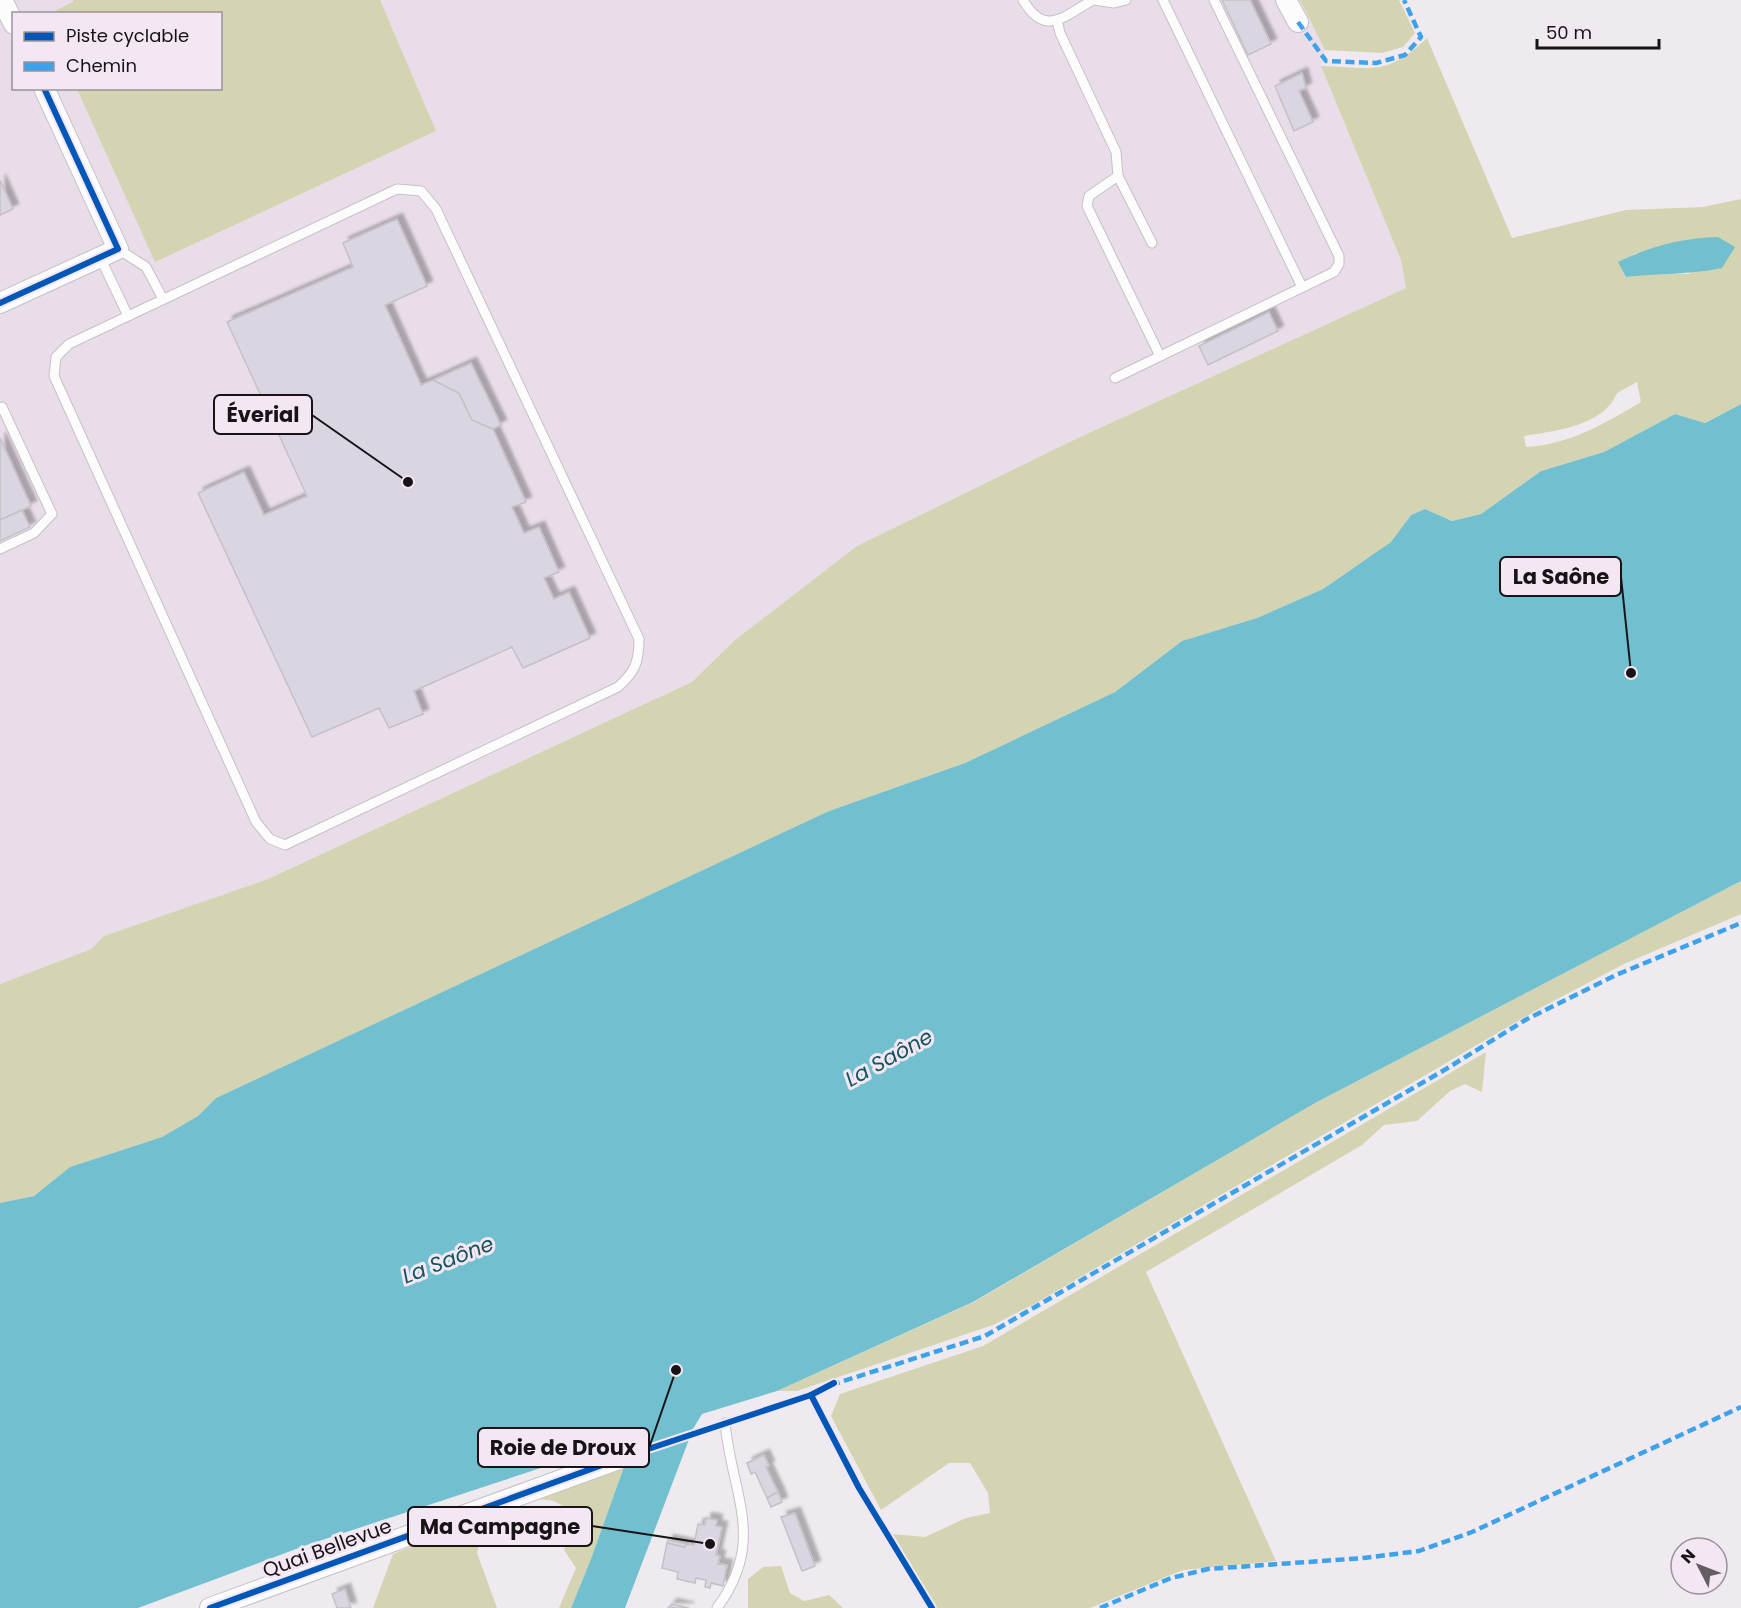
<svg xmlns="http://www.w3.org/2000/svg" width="1741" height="1608" font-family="Poppins,sans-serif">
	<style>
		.built { fill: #e8dde8; fill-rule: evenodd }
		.green { fill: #d4d4b3; fill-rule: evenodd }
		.water { fill: #72c0cf }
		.building { fill: #dbd5e1; stroke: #c4c1c6; stroke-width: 1.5; filter: url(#shadow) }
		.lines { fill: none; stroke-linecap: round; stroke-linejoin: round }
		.lane-casing { stroke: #c5c1c5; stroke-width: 11 }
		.street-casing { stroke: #c5c1c5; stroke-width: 22 }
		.lane { stroke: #fdfcfd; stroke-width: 9 }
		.street { stroke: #fdfcfd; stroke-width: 20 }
		.quiet { stroke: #3da2ea; stroke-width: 4.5; stroke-dasharray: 9 4.5; stroke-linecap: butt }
		.cycleway-casing { stroke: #f2e7f2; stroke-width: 10 }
		.cycleway { stroke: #0057b8; stroke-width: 6 }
		.labels { text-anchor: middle; stroke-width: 6; stroke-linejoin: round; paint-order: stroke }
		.street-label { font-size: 20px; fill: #171317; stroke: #f2e7f2 }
		.water-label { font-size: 21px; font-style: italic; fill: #14545e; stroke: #f2e7f2 }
		.leader { fill: none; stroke: #171317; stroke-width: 2 }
		.callout-dot { fill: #171317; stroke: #f2e7f2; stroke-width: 2 }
		.callout { fill: #f2e7f2; stroke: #171317; stroke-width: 2 }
		.callout-label { font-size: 21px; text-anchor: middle; font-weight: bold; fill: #171317 }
	</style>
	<defs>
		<filter id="shadow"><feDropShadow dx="5.5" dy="-5.5" stdDeviation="1.5" flood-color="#0004"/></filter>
	</defs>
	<rect width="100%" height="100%" fill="#efeaef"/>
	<!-- built -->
	<path class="built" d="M0,0H1300L1325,50L1321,66L1401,260L1406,288L1080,437L857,546L735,640L692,682L268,879L104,936L91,949L0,984ZM14,14H220V88H14Z"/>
	<!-- green -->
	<g class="green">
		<polygon points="73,0 380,0 436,131 155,262 77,89 220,88 220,14 55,13 56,10 73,2"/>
		<polygon points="1300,0 1399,0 1415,33 1403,47 1382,53 1325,50"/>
		<path d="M1427,38L1512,238L1626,210L1703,207L1741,199V404L1704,423L1675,414L1604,452L1541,471L1481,514L1452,521L1425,509L1411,515L1391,542L1323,589L1257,618L1182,641L1115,692L965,763L829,811L216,1098L198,1116L162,1137L70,1167L34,1196L0,1203V984L91,949L104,936L268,879L692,682L735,640L857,546L1080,437L1406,288L1401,260L1321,66C1373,68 1387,76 1427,38ZM1637,253L1692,274L1656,273L1626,277L1619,262ZM1637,382L1641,402C1606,423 1568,445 1526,447L1524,436C1555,431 1604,426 1617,393Z"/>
		<polygon points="1741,881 1741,914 1624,964 1542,1007 1036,1303 993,1325 797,1391 777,1391 974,1302 1317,1102"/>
		<polygon points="1486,1052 1482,1092 1465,1084 1450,1091 1417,1121 1384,1125 1362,1145 1146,1272 1276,1561 1183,1570 1090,1608 935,1608 893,1534 925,1537 966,1518 990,1513 988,1493 970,1463 949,1463 881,1510 831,1416 840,1394 983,1346"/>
		<polygon points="625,1464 591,1559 571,1608 559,1608 576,1568 564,1550 579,1515 554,1501 538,1499"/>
		<polygon points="486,1517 477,1553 497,1608 373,1608 393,1554"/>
		<polygon points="781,1566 790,1593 804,1601 829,1595 843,1608 748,1608 748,1579 763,1567"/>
	</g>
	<!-- water -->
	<g class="water">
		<path d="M1718,237L1735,247L1722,268C1690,275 1658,273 1626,277L1618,262C1651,246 1682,238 1718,237Z"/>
		<polygon points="1741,404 1741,881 1317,1102 973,1302 777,1391 702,1414 693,1429 625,1608 571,1608 591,1559 625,1464 629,1439 304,1546 138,1608 0,1608 0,1203 34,1196 70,1167 162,1137 198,1116 216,1098 829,811 965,763 1115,692 1182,641 1257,618 1323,589 1391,542 1411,515 1425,509 1452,521 1481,514 1541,471 1604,452 1675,414 1705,423"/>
	</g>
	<!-- building -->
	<g class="building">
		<polygon points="1222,0 1250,0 1271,44 1248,55"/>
		<polygon points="1302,73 1306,88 1299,91 1313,122 1294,131 1275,86"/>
		<polygon points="0,180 13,209 0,215"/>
		<polygon points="397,219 427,286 385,305 421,385 433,380 459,393 472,420 493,429 526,502 512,507 524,533 539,527 559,572 544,578 554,599 569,592 590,638 523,668 512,647 414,691 423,714 389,728 379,708 312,737 198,493 244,472 264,515 307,496 227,322 353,267 343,243"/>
		<polygon points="1269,312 1278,331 1208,365 1199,346"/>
		<polygon points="471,363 501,425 493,429 472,420 459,393 433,380"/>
		<polygon points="0,438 31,506 0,520"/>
		<polygon points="22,510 30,527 0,541 0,520"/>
		<polygon points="764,1455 769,1466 766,1467 778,1492 767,1498 755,1472 751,1474 747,1463"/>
		<polygon points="778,1492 782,1502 771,1507 767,1498"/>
		<polygon points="795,1513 815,1566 802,1571 781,1517"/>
		<polygon points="706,1518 717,1520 716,1526 722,1527 716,1555 720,1556 718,1564 727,1565 723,1586 711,1583 710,1588 705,1587 706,1580 696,1578 695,1583 677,1579 678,1572 662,1568 667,1543 685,1547 686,1544 694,1545 698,1524 705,1525"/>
		<polygon points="668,1540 686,1544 685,1547 667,1543"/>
		<polygon points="345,1589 351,1608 337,1608 332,1594"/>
		<polygon points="672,1604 689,1608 668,1608"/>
	</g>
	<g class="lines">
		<defs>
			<g id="lane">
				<path d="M1023,0C1045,38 1064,16 1093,0"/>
				<polyline points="1094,0 1114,3 1126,0"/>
				<polyline points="1163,0 1302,287"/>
				<polyline points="1057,20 1060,33 1116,152 1118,176 1089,196 1087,206 1160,356"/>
				<polyline points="1118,176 1152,243"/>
				<path d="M397,189L421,191L436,209L639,639C639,662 635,672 618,687L285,845L270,839L256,822L54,376L56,357L69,344Z"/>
				<polyline points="118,249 146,267 163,299"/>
				<polyline points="100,257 128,316"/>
				<polyline points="1115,378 1334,272 1339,264 1339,256 1214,0"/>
				<polyline points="0,549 34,533 52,514 2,407"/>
				<path d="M717,1608C767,1540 732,1496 725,1423"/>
			</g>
			<g id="street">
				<polyline points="2,0 14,24"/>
				<polyline points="1286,0 1298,22"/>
				<polyline points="0,303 118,249 44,88"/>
				<polyline points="210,1608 624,1457"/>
			</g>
		</defs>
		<!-- lane casing -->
		<use href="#lane" class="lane-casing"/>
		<!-- street casing -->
		<use href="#street" class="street-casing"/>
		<!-- lane -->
		<use href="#lane" class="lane"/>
		<!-- street -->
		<use href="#street" class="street"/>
		<!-- quiet -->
		<g class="quiet">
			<polyline points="1298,22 1326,61 1376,63 1405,55 1421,37 1404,0"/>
			<polyline points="831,1385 985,1336 1446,1069 1527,1019 1616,975 1741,923"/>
			<polyline points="1100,1608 1171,1578 1208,1569 1364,1558 1419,1551 1472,1532 1741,1407"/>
		</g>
		<defs>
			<g id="cycleway">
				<polyline points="0,303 118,249 44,88"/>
				<polyline points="811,1395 859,1488 932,1608"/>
				<polyline points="210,1608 624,1457 811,1395 834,1383"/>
			</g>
		</defs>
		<!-- cycleway casing -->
		<use href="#cycleway" class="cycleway-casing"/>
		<!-- cycleway -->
		<use href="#cycleway" class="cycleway"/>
	</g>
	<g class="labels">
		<!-- street labels -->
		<g class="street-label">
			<text transform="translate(327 1548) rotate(-20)" y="7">Quai Bellevue</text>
		</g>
		<!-- water labels -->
		<g class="water-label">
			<text transform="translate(889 1058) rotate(-29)" y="7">La Saône</text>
			<text transform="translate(448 1260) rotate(-21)" y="7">La Saône</text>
		</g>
	</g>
	<!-- callouts -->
	<path class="leader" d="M408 482L312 415M1631 673L1621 577M676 1370L649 1448M710 1544L592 1526"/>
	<g class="callout-dot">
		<circle cx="408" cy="482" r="6"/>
		<circle cx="1631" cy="673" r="6"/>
		<circle cx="676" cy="1370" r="6"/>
		<circle cx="710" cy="1544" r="6"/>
	</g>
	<g class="callout">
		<rect x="214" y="395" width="98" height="39" rx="6"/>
		<rect x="1500" y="557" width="121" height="39" rx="6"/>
		<rect x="478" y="1428" width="171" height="39" rx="6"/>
		<rect x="408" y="1507" width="184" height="39" rx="6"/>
	</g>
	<g class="callout-label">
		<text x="263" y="422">Éverial</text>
		<text x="1561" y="584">La Saône</text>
		<text x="563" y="1455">Roie de Droux</text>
		<text x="500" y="1534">Ma Campagne</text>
	</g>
	<!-- legend -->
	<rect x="12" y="12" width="210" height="78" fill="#f2e7f2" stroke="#9a929a" stroke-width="1.5"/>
	<rect x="24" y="32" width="30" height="9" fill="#0057b8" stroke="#9a929a" stroke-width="1.5"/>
	<text x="66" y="42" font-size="18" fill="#171317">Piste cyclable</text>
	<rect x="24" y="62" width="30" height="9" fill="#3da2ea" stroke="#9a929a" stroke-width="1.5"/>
	<text x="66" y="72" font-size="18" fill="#171317">Chemin</text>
	<!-- north arrow -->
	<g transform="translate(1699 1566) rotate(312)"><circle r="28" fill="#f2e7f2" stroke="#9a929a" stroke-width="1.5"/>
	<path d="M0-4.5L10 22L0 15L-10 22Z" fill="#635e63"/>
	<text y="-9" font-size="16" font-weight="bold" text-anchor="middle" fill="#171317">N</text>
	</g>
	<!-- scale -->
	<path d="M1537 39v9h122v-9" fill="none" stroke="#171317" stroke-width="3"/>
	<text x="1546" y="39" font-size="18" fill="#171317" stroke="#f2e7f2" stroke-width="4.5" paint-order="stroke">50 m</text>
</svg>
